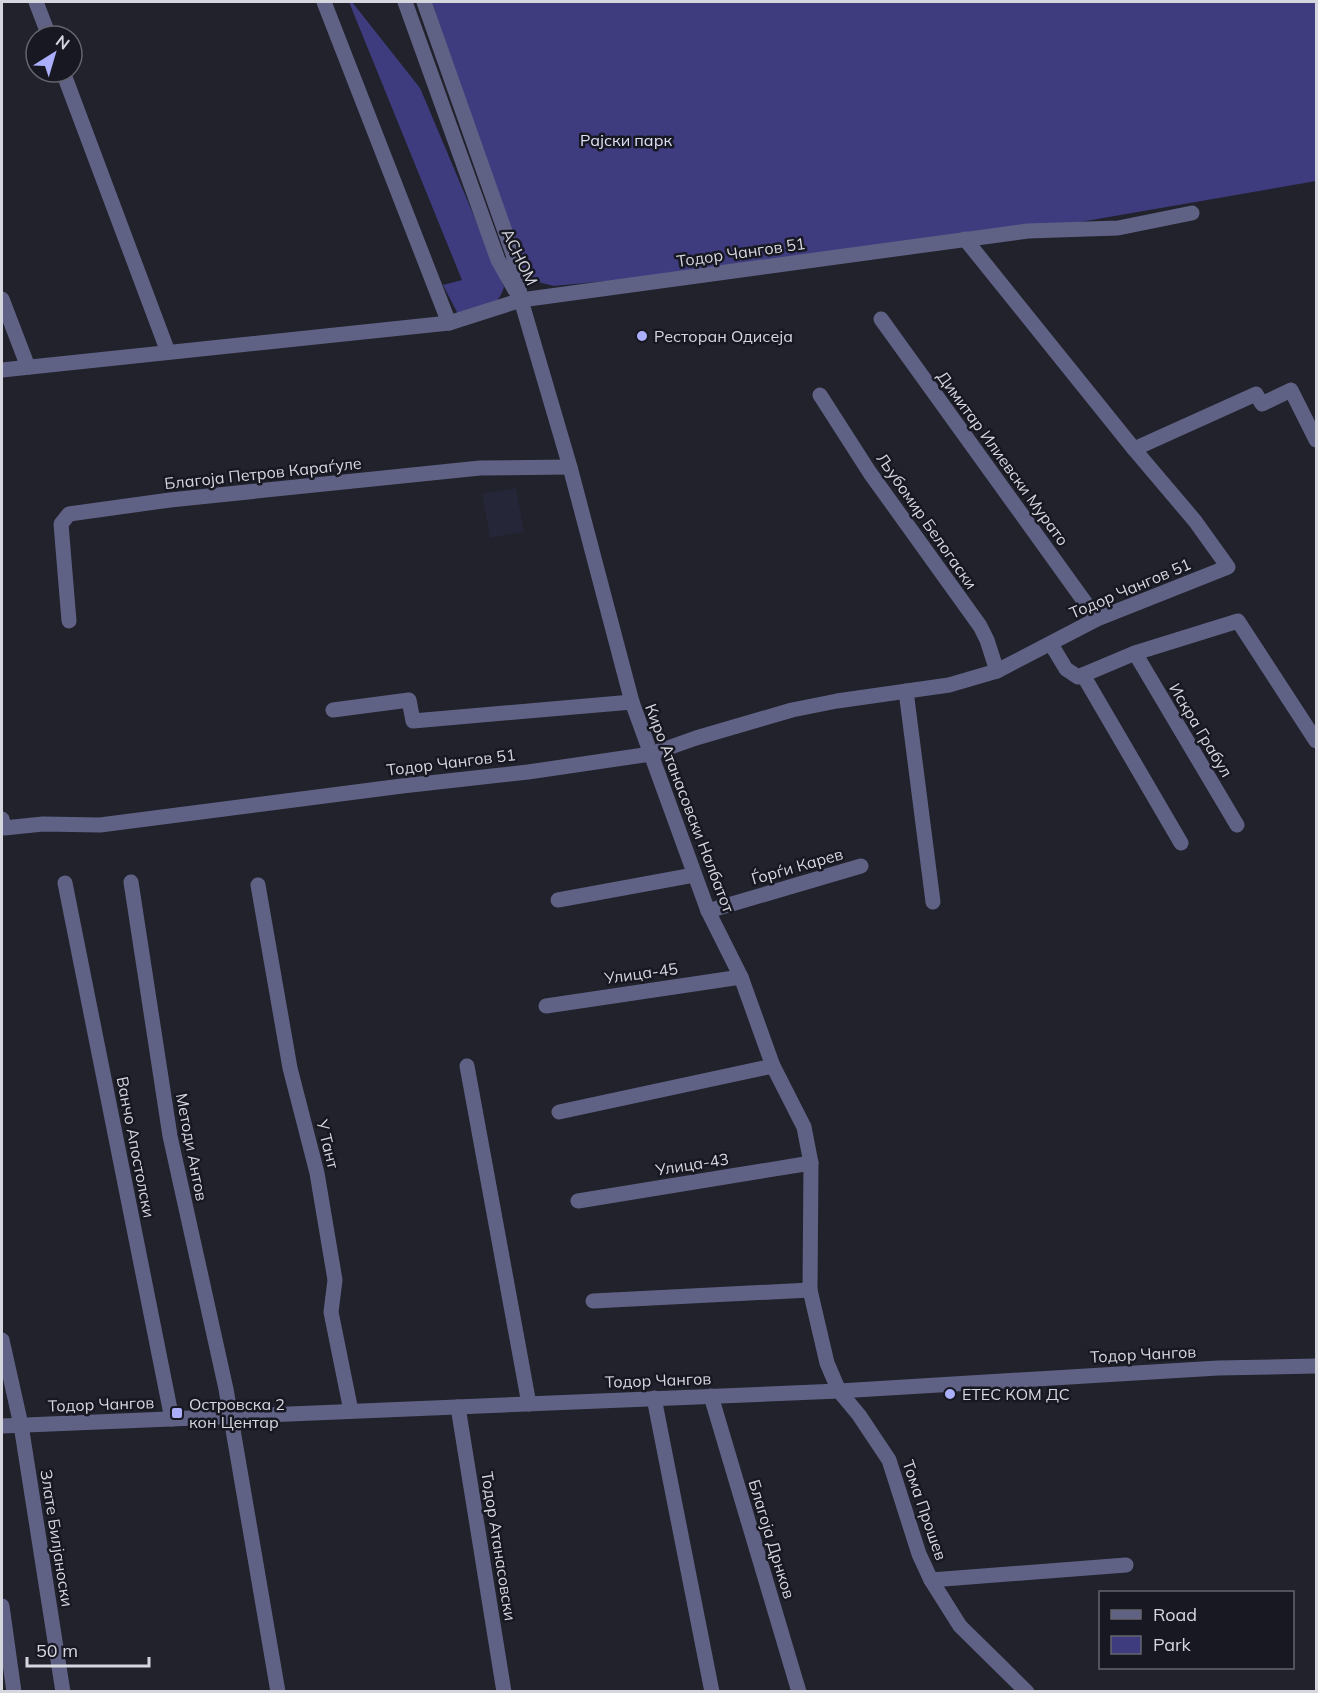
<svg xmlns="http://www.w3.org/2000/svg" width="1318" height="1693" font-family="Mulish,sans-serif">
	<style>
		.built { fill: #252637 }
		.green { fill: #3e3c7f }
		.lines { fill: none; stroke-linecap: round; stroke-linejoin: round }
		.minor { stroke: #606285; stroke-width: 15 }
		.poi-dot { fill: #abaffb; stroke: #181823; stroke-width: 2 }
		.labels { text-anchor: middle; stroke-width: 5; stroke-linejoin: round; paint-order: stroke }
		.park-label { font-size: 16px; fill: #dee0f6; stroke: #181823 }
		.street-label { font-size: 16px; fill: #d6d7de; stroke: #181823 }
		.poi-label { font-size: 16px; fill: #d6d7de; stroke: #181823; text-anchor: start }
	</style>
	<rect width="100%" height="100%" fill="#21222c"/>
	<!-- built -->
	<polygon class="built" points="516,488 524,532 490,538 482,494"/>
	<!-- green -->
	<g class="green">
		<path d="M349,2H352L420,88L504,287C497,311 479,309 458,314L443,285L462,280Z"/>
		<polygon points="432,2 1316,2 1316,181 1028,231 797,263 554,286 526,279"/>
	</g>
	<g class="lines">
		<!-- minor -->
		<g class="minor">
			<polyline points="36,2 49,36"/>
			<polyline points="324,2 449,323 521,300 1028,231 1118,228 1192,213"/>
			<polyline points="405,2 498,260 515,290"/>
			<polyline points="424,2 513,254 521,300 570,467 632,702 708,911 741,977 773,1066 804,1127 811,1163 810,1290 827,1363 839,1391 859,1415 889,1460 919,1554 931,1580 960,1626 1027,1692"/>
			<polyline points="63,72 168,352"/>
			<polyline points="965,239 1134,449"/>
			<polyline points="2,299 28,367"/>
			<polyline points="881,319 1097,619"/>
			<polyline points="2,370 449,323"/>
			<polyline points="820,395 870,473 980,626 987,640 997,671"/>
			<polyline points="69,621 61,524 69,514 170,500 480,468 570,467"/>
			<polyline points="1051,644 1066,669 1078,677 1135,653 1238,621 1316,741"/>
			<polyline points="1135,653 1237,825"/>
			<polyline points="1083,675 1181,843"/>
			<polyline points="906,691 933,902"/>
			<polyline points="333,710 409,700 413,721 632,702"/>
			<polyline points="2,819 4,828 43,824 100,825 402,786 528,772 651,754 696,738 792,710 837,701 949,685 997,671 1097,619 1228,567 1195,521 1134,449 1256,394 1262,404 1291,390 1316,440"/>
			<polyline points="131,882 170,1136 226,1389 278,1692"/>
			<polyline points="65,883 172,1419"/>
			<polyline points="258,885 290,1068 317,1173 335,1280 331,1312 351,1411"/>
			<polyline points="558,900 694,875"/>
			<polyline points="708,911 861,866"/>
			<polyline points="546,1006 741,977"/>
			<polyline points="467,1066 529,1404"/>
			<polyline points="559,1112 773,1066"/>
			<polyline points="578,1201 811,1163"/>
			<polyline points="593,1301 810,1290"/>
			<polyline points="2,1340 21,1425 63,1692"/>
			<polyline points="711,1396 799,1692"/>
			<polyline points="654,1398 712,1692"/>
			<polyline points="458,1407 504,1692"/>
			<polyline points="2,1426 839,1391 1218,1368 1316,1366"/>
			<polyline points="931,1580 1126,1565"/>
			<polyline points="2,1606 14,1692"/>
		</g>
	</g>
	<!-- markers -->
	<g class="poi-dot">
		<circle cx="642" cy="336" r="6"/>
		<circle cx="950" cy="1394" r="6"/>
		<rect x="171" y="1407" width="12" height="12" rx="3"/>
	</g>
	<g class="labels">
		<!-- park labels -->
		<g class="park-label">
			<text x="626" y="146">Рајски парк</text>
		</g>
		<!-- street labels -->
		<g class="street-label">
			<text transform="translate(741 252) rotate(-8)" y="6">Тодор Чангов 51</text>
			<text transform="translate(520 257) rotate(64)" y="6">АСНОМ</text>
			<text transform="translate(1003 458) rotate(54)" y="6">Димитар Илиевски Мурато</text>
			<text transform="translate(263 473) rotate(-6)" y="6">Благоја Петров Караѓуле</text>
			<text transform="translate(927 521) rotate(55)" y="6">Љубомир Белогаски</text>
			<text transform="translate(1130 588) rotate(-23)" y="6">Тодор Чангов 51</text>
			<text transform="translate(1201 730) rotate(59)" y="6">Искра Грабул</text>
			<text transform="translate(451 762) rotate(-7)" y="6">Тодор Чангов 51</text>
			<text transform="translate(690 808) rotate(69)" y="6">Киро Атанасовски Налбатот</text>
			<text transform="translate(797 866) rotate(-16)" y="6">Ѓорѓи Карев</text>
			<text transform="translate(641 973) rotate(-8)" y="6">Улица-45</text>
			<text transform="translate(328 1144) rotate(76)" y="6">У Тант</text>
			<text transform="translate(136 1147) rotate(79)" y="6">Ванчо Апостолски</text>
			<text transform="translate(192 1147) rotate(79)" y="6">Методи Антов</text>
			<text transform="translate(692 1164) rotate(-9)" y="6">Улица-43</text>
			<text transform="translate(1143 1354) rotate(-3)" y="6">Тодор Чангов</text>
			<text transform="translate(658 1380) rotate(-2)" y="6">Тодор Чангов</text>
			<text transform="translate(101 1404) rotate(-2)" y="6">Тодор Чангов</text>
			<text transform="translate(925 1510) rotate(71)" y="6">Тома Прошев</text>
			<text transform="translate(57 1538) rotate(81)" y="6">Злате Билјаноски</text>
			<text transform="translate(772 1539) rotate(73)" y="6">Благоја Дрнков</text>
			<text transform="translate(499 1546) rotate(81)" y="6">Тодор Атанасовски</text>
		</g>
		<!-- poi labels -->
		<g class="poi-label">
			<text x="654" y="342">Ресторан Одисеја</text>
			<text x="962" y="1400">ЕТЕС КОМ ДС</text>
			<text x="189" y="1410">Островска 2<tspan x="189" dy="18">кон Центар</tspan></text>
		</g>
	</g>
	<!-- border -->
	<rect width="1318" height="1693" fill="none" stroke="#d6d7de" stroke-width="6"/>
	<!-- legend -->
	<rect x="1099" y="1591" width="195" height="78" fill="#181823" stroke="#64646e" stroke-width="1.5"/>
	<rect x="1111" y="1610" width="30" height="9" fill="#606285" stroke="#64646e" stroke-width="1.5"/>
	<text x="1153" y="1621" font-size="18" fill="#d6d7de">Road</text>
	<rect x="1111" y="1636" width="30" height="18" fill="#3e3c7f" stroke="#64646e" stroke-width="1.5"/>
	<text x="1153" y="1651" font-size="18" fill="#d6d7de">Park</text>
	<!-- north arrow -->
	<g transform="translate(54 54) rotate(37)"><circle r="28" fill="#181823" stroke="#64646e" stroke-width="1.5"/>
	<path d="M0-4.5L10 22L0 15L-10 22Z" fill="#abaffb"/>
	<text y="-9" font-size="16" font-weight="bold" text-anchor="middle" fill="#d6d7de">N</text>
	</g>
	<!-- scale -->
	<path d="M27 1657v9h122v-9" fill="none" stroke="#d6d7de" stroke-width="3"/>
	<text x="36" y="1657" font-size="18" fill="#d6d7de" stroke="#181823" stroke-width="4.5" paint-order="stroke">50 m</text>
</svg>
